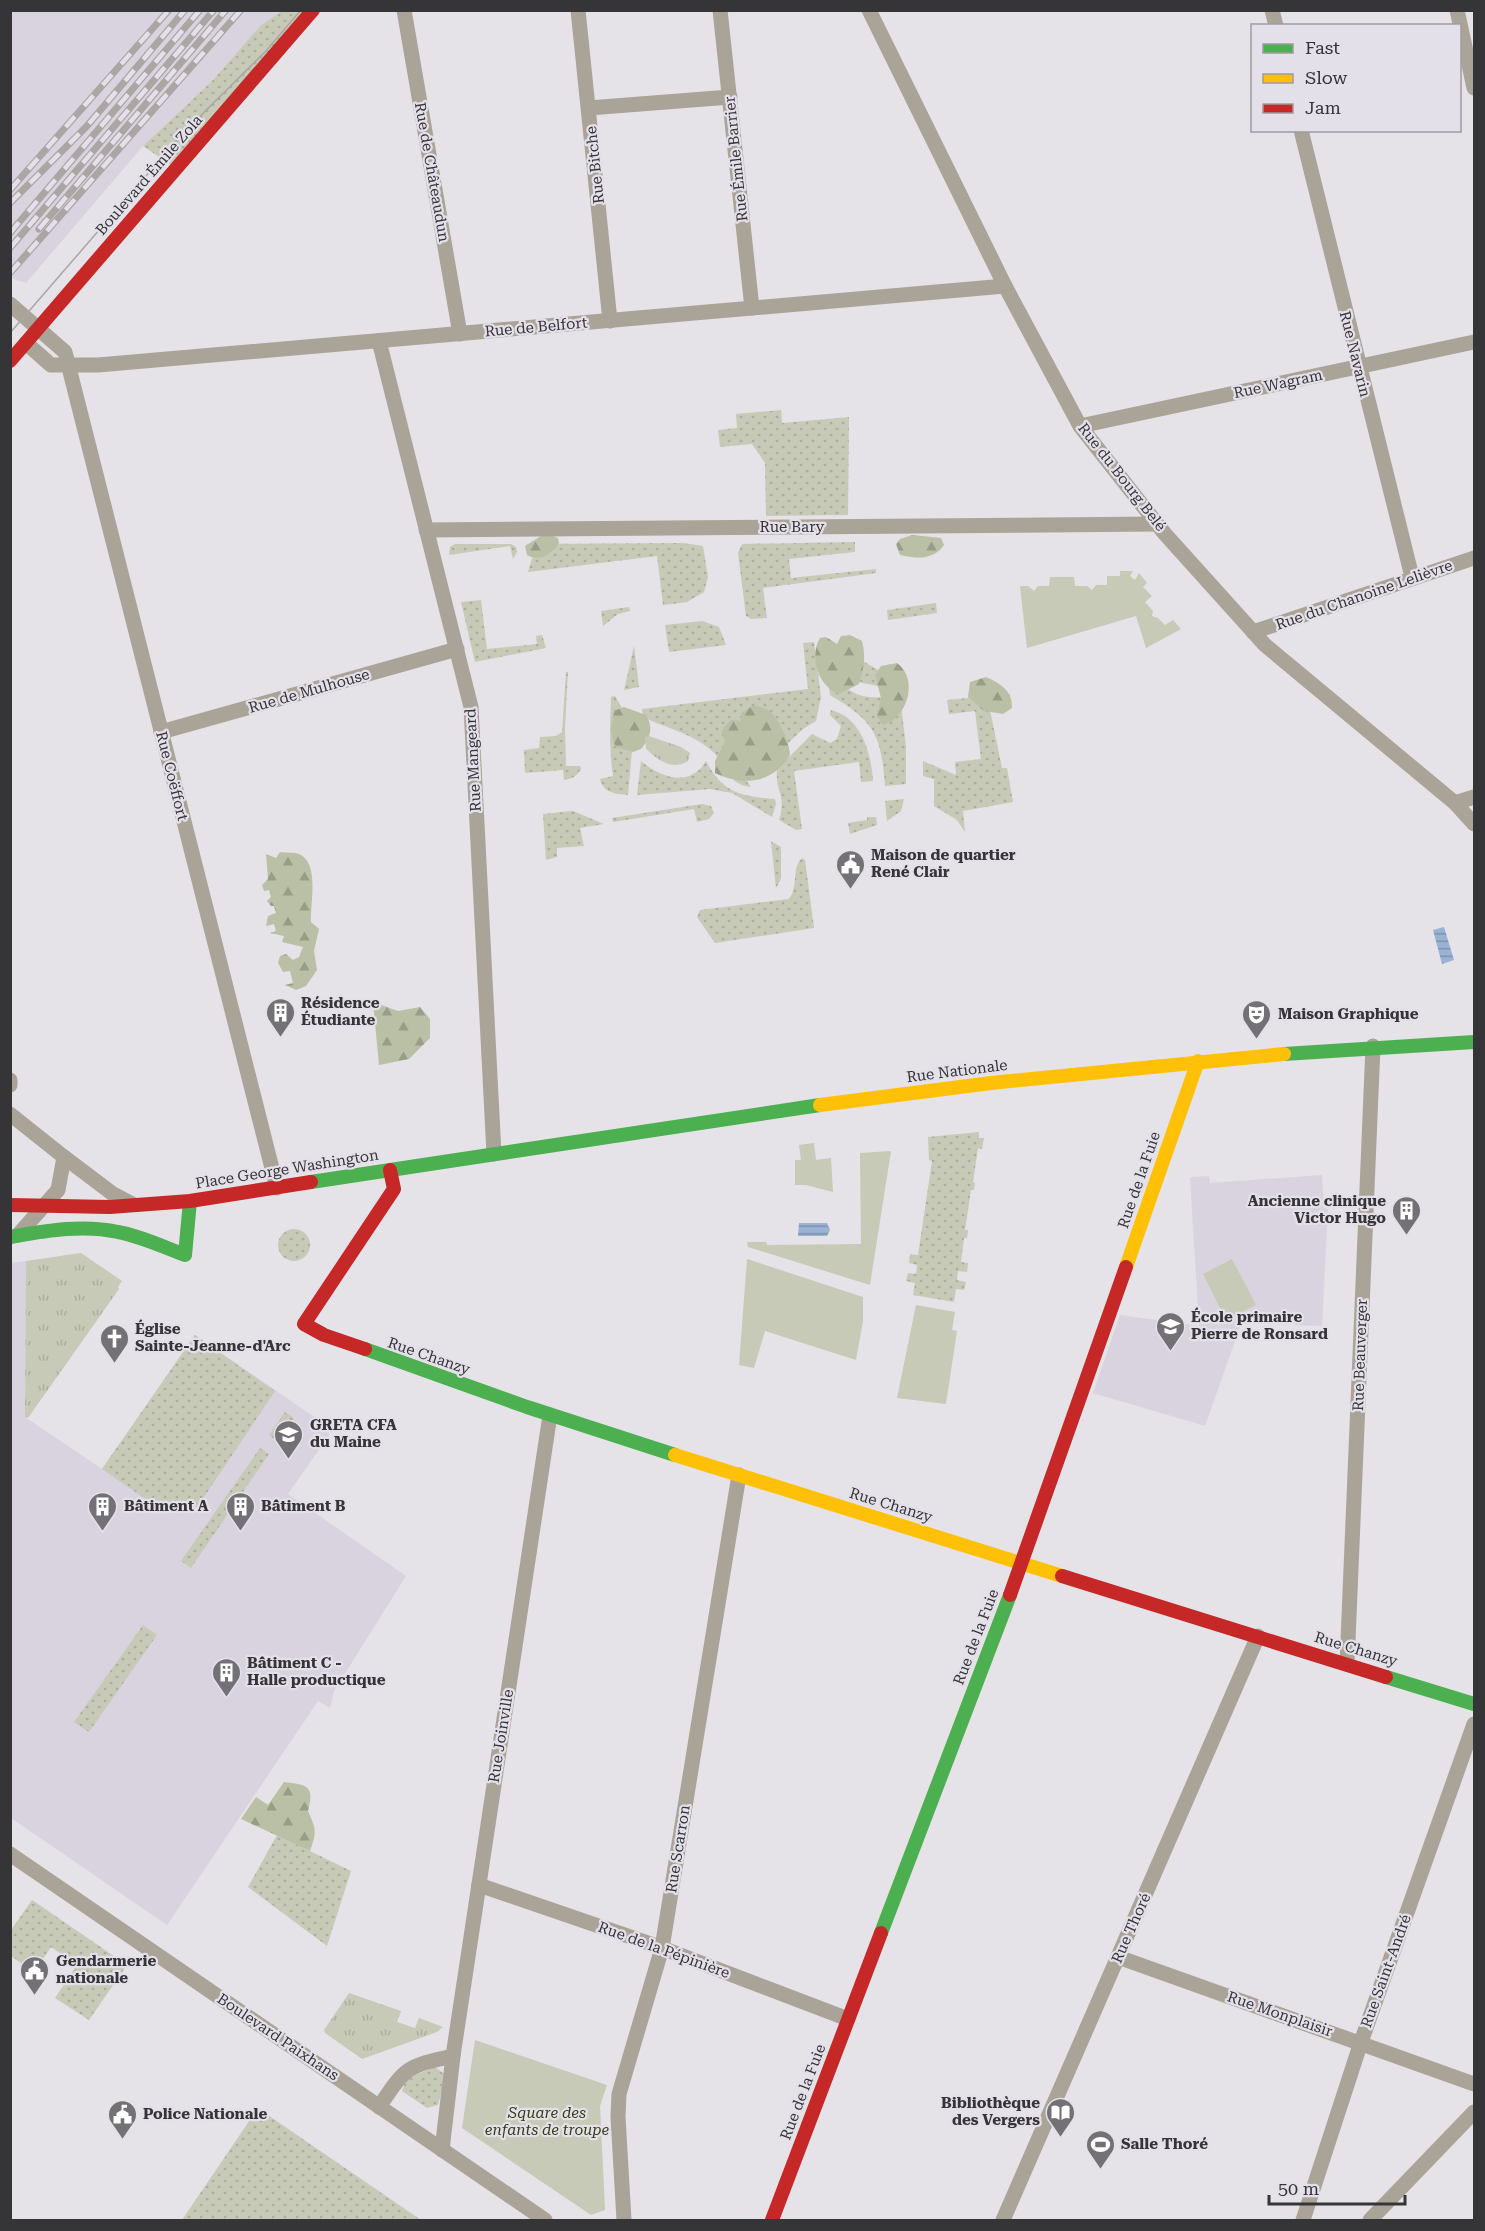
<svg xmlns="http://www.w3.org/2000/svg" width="1485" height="2231" font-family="'Roboto Serif',serif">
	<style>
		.built { fill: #d9d3df }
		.grass { fill: url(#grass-dots) }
		.forest { fill: url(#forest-firs) }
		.park { fill: url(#park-tufts) }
		.garden { fill: #c6cab7 }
		.water { fill: url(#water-rules) }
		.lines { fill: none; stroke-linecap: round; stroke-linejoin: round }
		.street { stroke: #aaa397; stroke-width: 15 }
		.fast { stroke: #4caf50; stroke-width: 14 }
		.slow { stroke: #ffc107; stroke-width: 14 }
		.jam { stroke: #c62828; stroke-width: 14 }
		.tram { stroke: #aba6a3; stroke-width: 1.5 }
		.rail-casing { stroke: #aba6a3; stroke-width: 7 }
		.rail { stroke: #e4e0ea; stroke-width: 4.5; stroke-dasharray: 14; stroke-linecap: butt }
		.labels { text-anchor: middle; stroke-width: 4.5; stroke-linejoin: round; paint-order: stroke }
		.street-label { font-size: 15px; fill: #353437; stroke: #e4e0ea }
		.poi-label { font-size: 15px; font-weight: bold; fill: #353437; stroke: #e4e0ea; text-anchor: start }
		.park-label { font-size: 15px; font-style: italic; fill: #353d13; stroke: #e4e0ea }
	</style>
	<defs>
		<pattern id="grass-dots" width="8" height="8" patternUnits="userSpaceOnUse" patternTransform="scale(1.5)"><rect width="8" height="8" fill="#c6cab7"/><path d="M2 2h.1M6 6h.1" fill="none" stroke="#abae9e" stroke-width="1.8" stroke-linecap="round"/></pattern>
		<pattern id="forest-firs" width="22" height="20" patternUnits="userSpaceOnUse" patternTransform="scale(1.5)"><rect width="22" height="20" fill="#bac0a5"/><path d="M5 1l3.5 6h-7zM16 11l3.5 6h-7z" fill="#989d87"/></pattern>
		<pattern id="park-tufts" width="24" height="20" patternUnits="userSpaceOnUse" patternTransform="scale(1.5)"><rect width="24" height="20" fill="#c6cab7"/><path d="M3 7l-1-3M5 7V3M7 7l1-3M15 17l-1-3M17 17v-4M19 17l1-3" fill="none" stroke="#abae9e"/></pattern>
		<pattern id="water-rules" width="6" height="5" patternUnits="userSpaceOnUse" patternTransform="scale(1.5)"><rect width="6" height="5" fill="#9ab2d3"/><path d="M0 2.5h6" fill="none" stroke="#7e92ac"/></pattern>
	</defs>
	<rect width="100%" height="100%" fill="#e5e2e8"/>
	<!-- built -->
	<g class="built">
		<polygon points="11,11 282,11 261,25 212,81 143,146 26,283 11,278"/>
		<polygon points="1322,1175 1324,1208 1328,1209 1322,1326 1295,1325 1294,1322 1287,1321 1241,1324 1205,1426 1093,1393 1120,1315 1199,1326 1190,1177 1209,1176 1210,1183"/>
		<polygon points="26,1261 25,1417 102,1469 195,1335 326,1425 323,1429 330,1434 288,1494 406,1576 334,1691 330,1708 318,1701 167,1925 11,1818 10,1263"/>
	</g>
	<!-- grass -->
	<g class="grass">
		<polygon points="282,11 307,11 171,165 143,146 212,81 261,25"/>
		<polygon points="781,410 782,423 849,417 848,515 766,516 765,463 752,444 720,447 718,430 737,428 736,414"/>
		<polygon points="855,542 855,552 789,559 791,578 876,569 876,573 763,588 767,618 751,619 746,616 738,553 742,544"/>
		<polygon points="683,543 703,546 708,577 704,592 687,602 663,605 657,556 528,572 533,555 527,544"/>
		<polygon points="455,544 511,544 516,547 517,552 513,559 510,546 449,555 450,547"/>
		<polygon points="481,600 487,649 537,644 536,636 542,635 546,648 475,662 461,602"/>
		<polygon points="936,603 937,613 888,620 887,610"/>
		<polygon points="629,607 630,611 618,614 603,626 601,611"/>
		<polygon points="702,621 719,627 726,645 669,652 665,625"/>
		<path d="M822,641C839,687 846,703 900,696L906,747V784L885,786C881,734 875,722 830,695Z"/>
		<path d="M814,642L821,697L816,721L803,729L783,748L744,765L746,780L751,787C727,785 727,764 711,750C691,733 666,728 643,717L642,709L808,689L803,643Z"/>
		<polygon points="634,646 639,687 624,690"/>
		<polygon points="858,658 878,670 890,664 893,672 879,686 862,683 855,679"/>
		<path d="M566,672H568L565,727L566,766H580L581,769C577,776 572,779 564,780L563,770L525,773L524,750L539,748L540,737L556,736L562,732Z"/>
		<polygon points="1010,694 1011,705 990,710 1002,768 1007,768 1013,802 963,811 965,832 957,820 934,806 934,779 923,776 923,761 956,775 955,762 981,759 975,711 949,714 947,700"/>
		<path d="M615,696L630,722L632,750L628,795C616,794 603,793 600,779L613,776C609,750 610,724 611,697Z"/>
		<path d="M831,710C862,718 871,753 873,781L861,782L859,762L794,771L802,829L796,830L779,820C787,794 775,793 777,769L812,734L830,743L837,739L841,726L830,715Z"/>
		<path d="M641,761C661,778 690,788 706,761C723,794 741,796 775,799L776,804L772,817L732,793L710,789L637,795Z"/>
		<polygon points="904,799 901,811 887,821 885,801"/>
		<polygon points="702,804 711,806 714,813 709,819 697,822 694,809 613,822 612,818"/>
		<polygon points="573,811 604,824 580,828 584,846 557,848 557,857 546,860 543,814"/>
		<polygon points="867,817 876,817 877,825 850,834 848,823 867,820"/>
		<polygon points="771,841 781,847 781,879 776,888"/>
		<path d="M802,858L805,860L814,928L715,943L697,917L700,910L789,899C799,886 791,868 802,858Z"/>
		<polygon points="979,1132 979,1138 984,1138 982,1149 978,1148 973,1182 975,1183 974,1190 971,1190 965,1230 968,1230 967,1238 964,1238 961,1262 968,1263 967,1272 958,1271 957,1280 966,1282 964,1290 956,1289 954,1302 913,1295 915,1283 906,1281 908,1273 916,1274 917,1265 909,1263 910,1254 918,1255 932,1161 929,1160 928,1137"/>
		<circle cx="294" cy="1245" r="16"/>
		<polygon points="195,1335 275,1391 198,1506 163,1511 102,1469"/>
		<polygon points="285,1412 294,1418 278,1442 269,1435"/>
		<polygon points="260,1448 269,1454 191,1568 181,1561"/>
		<polygon points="143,1625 157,1635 89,1732 74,1722"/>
		<polygon points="277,1835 351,1871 327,1946 248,1887"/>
		<polygon points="32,1900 127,1965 89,2020 55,1998 77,1965 51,1947 34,1972 11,1956 11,1930"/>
		<polygon points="435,2067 446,2075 438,2105 427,2108 402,2091 406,2079"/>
		<polygon points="258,2108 278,2122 421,2220 182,2220"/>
	</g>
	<!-- forest -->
	<g class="forest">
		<path d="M550,535L558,538L559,543C553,554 539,562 527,555L525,546L541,536Z"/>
		<path d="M912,535L941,538L944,545C934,560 916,559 900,555L896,544L900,539Z"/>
		<path d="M850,635L862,641C866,657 864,668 859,684L839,694C818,687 809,656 820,638L826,637L837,644L841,636Z"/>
		<path d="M897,663C919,679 908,718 883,725L877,716L881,698L875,675L881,666Z"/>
		<path d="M986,677C1001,684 1012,690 1012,708L1003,714L984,711L968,697L970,682Z"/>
		<path d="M754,705C758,707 765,708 768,710C779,718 790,743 790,755C773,783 744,787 715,773V761L725,742C720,731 722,728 731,720L741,721V713Z"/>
		<path d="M624,707L646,715C654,728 650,738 641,749L633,752L616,747C609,735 611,724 614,711Z"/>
		<path d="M280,852C286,853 294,852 299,854C320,863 310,904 311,922L319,929L314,951L317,970L306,986L296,990L285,985L293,983L290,971L283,972L278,963L280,956L286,954L293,960L299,957L303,947L282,942L284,936L270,933L276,931L274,924L266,926L268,916L276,913L274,906H271L267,901L271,897L269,890L264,891L262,885L268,879L266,854L276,858Z"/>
		<polygon points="373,1002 398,1011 420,1007 430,1019 430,1038 409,1059 379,1065"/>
		<path d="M284,1782C307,1785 315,1785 308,1811C316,1829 317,1831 310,1851L241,1819L256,1797L268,1805Z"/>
	</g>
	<!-- park -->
	<g class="park">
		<path d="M649,736L681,747L690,753L688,761C672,771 658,760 646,749L645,737Z"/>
		<polygon points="81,1253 122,1281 118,1287 119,1289 28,1418 25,1417 26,1261"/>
		<polygon points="349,1993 401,2011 397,2022 415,2028 419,2018 443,2027 437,2032 362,2059 325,2033 324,2030"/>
	</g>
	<!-- garden -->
	<g class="garden">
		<polygon points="1120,571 1133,571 1130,576 1135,580 1139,573 1147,583 1143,587 1152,596 1145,602 1153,611 1152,616 1158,618 1165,625 1173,620 1181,629 1146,648 1136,616 1027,648 1020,586 1028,586 1034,591 1038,586 1049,586 1050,577 1074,577 1075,586 1087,586 1092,590 1096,585 1107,585 1107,576 1120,576"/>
		<polygon points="814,1143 816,1160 831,1158 833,1192 806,1185 795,1185 795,1160 801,1160 799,1145"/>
		<polygon points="891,1151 870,1285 748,1247 747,1242 766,1242 767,1245 861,1244 860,1153"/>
		<polygon points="747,1259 863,1297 863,1321 856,1360 765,1331 754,1368 739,1365"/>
		<polygon points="1232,1259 1256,1305 1226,1320 1203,1274"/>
		<polygon points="916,1305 955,1312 952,1330 957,1331 946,1404 897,1398"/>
		<polygon points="475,2040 607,2085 600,2106 605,2210 591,2215 462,2128"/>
	</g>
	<!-- water -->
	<g class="water">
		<polygon points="1444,927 1454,960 1442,964 1433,930"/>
		<polygon points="799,1223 827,1223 830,1230 827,1236 798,1236"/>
	</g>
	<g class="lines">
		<!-- street -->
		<g class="street">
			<polyline points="404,10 460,334"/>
			<polyline points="578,10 610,321"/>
			<polyline points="720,10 752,308"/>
			<polyline points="869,10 1005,286 1080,426 1165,534 1265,645 1455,803 1474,824"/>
			<polyline points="1272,10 1276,26"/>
			<polyline points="1457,10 1474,88"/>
			<polyline points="589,108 730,97"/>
			<polyline points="1301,130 1412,577"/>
			<polyline points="10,304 65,352 277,1188"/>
			<polyline points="379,341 471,707 494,1154"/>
			<polyline points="26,343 51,365 98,365 1005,286"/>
			<polyline points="1080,426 1474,342"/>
			<polyline points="426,530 1157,524"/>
			<polyline points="1253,632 1474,558"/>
			<polyline points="161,732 457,649"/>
			<polyline points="1455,803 1474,797"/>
			<polyline points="10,1080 10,1085"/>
			<polyline points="10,1114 64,1157 58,1190 18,1235"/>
			<polyline points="64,1157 113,1194 132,1204"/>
			<polyline points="1347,1664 1373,1046"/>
			<polyline points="10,1854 545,2220"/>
			<polyline points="479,1885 654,1945 848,2019"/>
			<polyline points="1118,1957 1474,2084"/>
			<path d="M379,2107C405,2068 406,2066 453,2056"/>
			<polyline points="442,2150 453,2056 550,1415"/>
			<polyline points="624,2220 618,2117 619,2094 662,1948 739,1475"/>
			<polyline points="1003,2220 1258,1636"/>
			<polyline points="1303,2220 1361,2042 1474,1724"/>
			<polyline points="1370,2220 1474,2112"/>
		</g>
		<!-- fast -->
		<g class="fast">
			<polyline points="1284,1054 1474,1042"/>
			<polyline points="311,1182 820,1105"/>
			<path d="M10,1237C45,1231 82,1224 118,1232C141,1236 163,1247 185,1255L190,1201"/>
			<polyline points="365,1349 527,1407 675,1455"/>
			<polyline points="1386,1677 1474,1704"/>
			<polyline points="881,1933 1010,1595"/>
		</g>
		<!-- slow -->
		<g class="slow">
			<polyline points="820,1105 991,1083 1284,1054"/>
			<polyline points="1126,1267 1198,1061"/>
			<polyline points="675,1455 1062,1576"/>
		</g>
		<!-- jam -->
		<g class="jam">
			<polyline points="10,361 313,10"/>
			<polyline points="10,1205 110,1207 190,1201 311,1182"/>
			<polyline points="365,1349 324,1335 304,1324 394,1189 390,1170"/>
			<polyline points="1062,1576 1386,1677"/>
			<polyline points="1010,1595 1126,1267"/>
			<polyline points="772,2220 881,1933"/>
		</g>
		<!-- tram -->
		<polyline class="tram" points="10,333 184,132 265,52 301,10"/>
		<defs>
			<g id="rail">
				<polyline points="10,190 169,10"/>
				<polyline points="10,203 87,126 185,10"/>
				<polyline points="39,229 226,10"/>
				<polyline points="10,233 200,10"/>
				<polyline points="10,248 214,10"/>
				<polyline points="10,273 241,10"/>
			</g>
		</defs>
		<!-- rail casing -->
		<use href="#rail" class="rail-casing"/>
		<!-- rail -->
		<use href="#rail" class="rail"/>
	</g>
	<!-- icons -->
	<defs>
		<symbol id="civic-pin" viewBox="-11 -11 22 30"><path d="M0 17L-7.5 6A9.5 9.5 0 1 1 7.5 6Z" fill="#737175" stroke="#e4e0ea"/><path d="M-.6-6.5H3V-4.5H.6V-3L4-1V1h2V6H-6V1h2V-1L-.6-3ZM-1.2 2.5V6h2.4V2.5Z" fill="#fff"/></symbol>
		<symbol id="building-pin" viewBox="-11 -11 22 30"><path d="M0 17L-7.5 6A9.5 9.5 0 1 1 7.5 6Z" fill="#737175" stroke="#e4e0ea"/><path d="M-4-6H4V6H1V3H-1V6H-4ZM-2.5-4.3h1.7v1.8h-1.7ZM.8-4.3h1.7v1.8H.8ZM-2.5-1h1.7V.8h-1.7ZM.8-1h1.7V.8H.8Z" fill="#fff"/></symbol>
		<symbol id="theatre-pin" viewBox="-11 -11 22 30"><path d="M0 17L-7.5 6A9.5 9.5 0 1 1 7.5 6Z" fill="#737175" stroke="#e4e0ea"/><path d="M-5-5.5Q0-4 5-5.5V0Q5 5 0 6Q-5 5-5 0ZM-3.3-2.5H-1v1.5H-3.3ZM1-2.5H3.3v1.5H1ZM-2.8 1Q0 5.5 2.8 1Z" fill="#fff"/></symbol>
		<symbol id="school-pin" viewBox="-11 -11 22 30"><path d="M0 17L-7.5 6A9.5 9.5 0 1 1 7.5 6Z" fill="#737175" stroke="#e4e0ea"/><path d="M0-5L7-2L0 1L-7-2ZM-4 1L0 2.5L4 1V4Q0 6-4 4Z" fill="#fff"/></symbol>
		<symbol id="church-pin" viewBox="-11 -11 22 30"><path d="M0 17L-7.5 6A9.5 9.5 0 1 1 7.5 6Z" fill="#737175" stroke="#e4e0ea"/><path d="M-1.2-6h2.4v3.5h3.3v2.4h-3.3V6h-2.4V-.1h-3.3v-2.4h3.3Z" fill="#fff"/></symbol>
		<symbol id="university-pin" viewBox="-11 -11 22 30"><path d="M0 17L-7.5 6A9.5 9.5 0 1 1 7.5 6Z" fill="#737175" stroke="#e4e0ea"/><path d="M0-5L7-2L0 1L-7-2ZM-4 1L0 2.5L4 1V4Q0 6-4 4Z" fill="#fff"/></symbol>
		<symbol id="library-pin" viewBox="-11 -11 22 30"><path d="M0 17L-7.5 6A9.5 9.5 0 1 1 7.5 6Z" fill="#737175" stroke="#e4e0ea"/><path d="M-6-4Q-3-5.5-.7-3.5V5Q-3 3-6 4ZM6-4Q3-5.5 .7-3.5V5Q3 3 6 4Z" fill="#fff"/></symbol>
		<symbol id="stadium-pin" viewBox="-11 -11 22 30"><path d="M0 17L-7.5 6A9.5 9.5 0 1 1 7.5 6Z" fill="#737175" stroke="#e4e0ea"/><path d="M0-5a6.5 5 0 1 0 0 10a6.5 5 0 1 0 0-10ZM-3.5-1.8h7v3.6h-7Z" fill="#fff"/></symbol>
	</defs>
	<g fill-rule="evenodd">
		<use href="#civic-pin" x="834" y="848" width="33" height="45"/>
		<use href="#building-pin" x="264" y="996" width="33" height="45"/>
		<use href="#theatre-pin" x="1240" y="998" width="33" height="45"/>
		<use href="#building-pin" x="1390" y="1194" width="33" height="45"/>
		<use href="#school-pin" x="1154" y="1310" width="33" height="45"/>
		<use href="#church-pin" x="98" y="1322" width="33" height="45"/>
		<use href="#university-pin" x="272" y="1418" width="33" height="45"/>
		<use href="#building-pin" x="86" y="1490" width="33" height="45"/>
		<use href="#building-pin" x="224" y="1490" width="33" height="45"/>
		<use href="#building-pin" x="210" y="1656" width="33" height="45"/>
		<use href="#civic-pin" x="18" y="1954" width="33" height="45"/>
		<use href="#library-pin" x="1044" y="2096" width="33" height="45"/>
		<use href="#civic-pin" x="106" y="2098" width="33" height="45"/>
		<use href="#stadium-pin" x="1084" y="2128" width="33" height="45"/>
	</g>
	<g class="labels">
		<!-- street labels -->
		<g class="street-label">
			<text transform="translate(736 159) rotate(-96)" y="5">Rue Émile Barrier</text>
			<text transform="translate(595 165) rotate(-96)" y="5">Rue Bitche</text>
			<text transform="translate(432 172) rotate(80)" y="5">Rue de Châteaudun</text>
			<text transform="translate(149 175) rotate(-49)" y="5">Boulevard Émile Zola</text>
			<text transform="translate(536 327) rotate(-5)" y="5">Rue de Belfort</text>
			<text transform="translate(1355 354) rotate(76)" y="5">Rue Navarin</text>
			<text transform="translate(1278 384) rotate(-12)" y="5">Rue Wagram</text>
			<text transform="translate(1122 477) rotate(52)" y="5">Rue du Bourg Belé</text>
			<text x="792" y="532">Rue Bary</text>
			<text transform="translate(1364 595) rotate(-19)" y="5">Rue du Chanoine Lelièvre</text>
			<text transform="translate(309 691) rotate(-16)" y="5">Rue de Mulhouse</text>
			<text transform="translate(473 760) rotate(-93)" y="5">Rue Mangeard</text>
			<text transform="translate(172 776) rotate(76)" y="5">Rue Coëffort</text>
			<text transform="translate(957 1071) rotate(-7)" y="5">Rue Nationale</text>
			<text transform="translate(287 1169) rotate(-9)" y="5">Place George Washington</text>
			<text transform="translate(1139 1180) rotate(-71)" y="5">Rue de la Fuie</text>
			<text transform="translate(1360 1355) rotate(-88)" y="5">Rue Beauverger</text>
			<text transform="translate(429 1356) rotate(19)" y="5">Rue Chanzy</text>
			<text transform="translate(891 1505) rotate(17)" y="5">Rue Chanzy</text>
			<text transform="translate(976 1637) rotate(-69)" y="5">Rue de la Fuie</text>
			<text transform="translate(1356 1649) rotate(17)" y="5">Rue Chanzy</text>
			<text transform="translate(501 1736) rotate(-81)" y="5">Rue Joinville</text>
			<text transform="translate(678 1849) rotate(-81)" y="5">Rue Scarron</text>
			<text transform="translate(1131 1928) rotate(-66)" y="5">Rue Thoré</text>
			<text transform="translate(664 1950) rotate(20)" y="5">Rue de la Pépinière</text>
			<text transform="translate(1386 1971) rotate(-70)" y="5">Rue Saint-André</text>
			<text transform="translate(1280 2014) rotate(19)" y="5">Rue Monplaisir</text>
			<text transform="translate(278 2037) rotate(34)" y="5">Boulevard Paixhans</text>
			<text transform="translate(803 2092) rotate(-69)" y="5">Rue de la Fuie</text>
		</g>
		<!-- poi labels -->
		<g class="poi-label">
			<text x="871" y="860">Maison de quartier<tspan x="871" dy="17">René Clair</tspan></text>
			<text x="301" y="1008">Résidence<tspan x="301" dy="17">Étudiante</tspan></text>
			<text x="1278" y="1019">Maison Graphique</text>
			<text x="1386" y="1206" text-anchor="end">Ancienne clinique<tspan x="1386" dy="17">Victor Hugo</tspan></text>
			<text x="1191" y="1322">École primaire<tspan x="1191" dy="17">Pierre de Ronsard</tspan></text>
			<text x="135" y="1334">Église<tspan x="135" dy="17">Sainte-Jeanne-d'Arc</tspan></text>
			<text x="310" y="1430">GRETA CFA<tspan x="310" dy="17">du Maine</tspan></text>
			<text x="124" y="1511">Bâtiment A</text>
			<text x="261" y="1511">Bâtiment B</text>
			<text x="247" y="1668">Bâtiment C -<tspan x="247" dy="17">Halle productique</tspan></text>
			<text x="56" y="1966">Gendarmerie<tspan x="56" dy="17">nationale</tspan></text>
			<text x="1040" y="2108" text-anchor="end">Bibliothèque<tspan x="1040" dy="17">des Vergers</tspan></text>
			<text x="143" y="2119">Police Nationale</text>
			<text x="1121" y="2149">Salle Thoré</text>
		</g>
		<!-- park labels -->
		<g class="park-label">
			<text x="547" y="2118">Square des<tspan x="547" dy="17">enfants de troupe</tspan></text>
		</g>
	</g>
	<!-- border -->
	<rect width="1485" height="2231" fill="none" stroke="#353437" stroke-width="24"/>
	<!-- legend -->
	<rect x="1251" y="24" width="210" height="108" fill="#e4e0ea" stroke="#9e9ba2" stroke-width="1.5"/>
	<rect x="1263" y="44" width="30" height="9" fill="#4caf50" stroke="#9e9ba2" stroke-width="1.5"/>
	<text x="1305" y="54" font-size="18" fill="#353437">Fast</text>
	<rect x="1263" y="74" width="30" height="9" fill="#ffc107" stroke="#9e9ba2" stroke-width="1.5"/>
	<text x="1305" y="84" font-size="18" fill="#353437">Slow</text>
	<rect x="1263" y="104" width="30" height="9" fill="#c62828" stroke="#9e9ba2" stroke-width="1.5"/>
	<text x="1305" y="114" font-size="18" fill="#353437">Jam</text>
	<!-- scale -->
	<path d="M1269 2195v9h136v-9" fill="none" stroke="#353437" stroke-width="3"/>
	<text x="1278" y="2195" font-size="18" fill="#353437" stroke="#e4e0ea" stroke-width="4.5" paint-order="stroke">50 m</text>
</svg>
